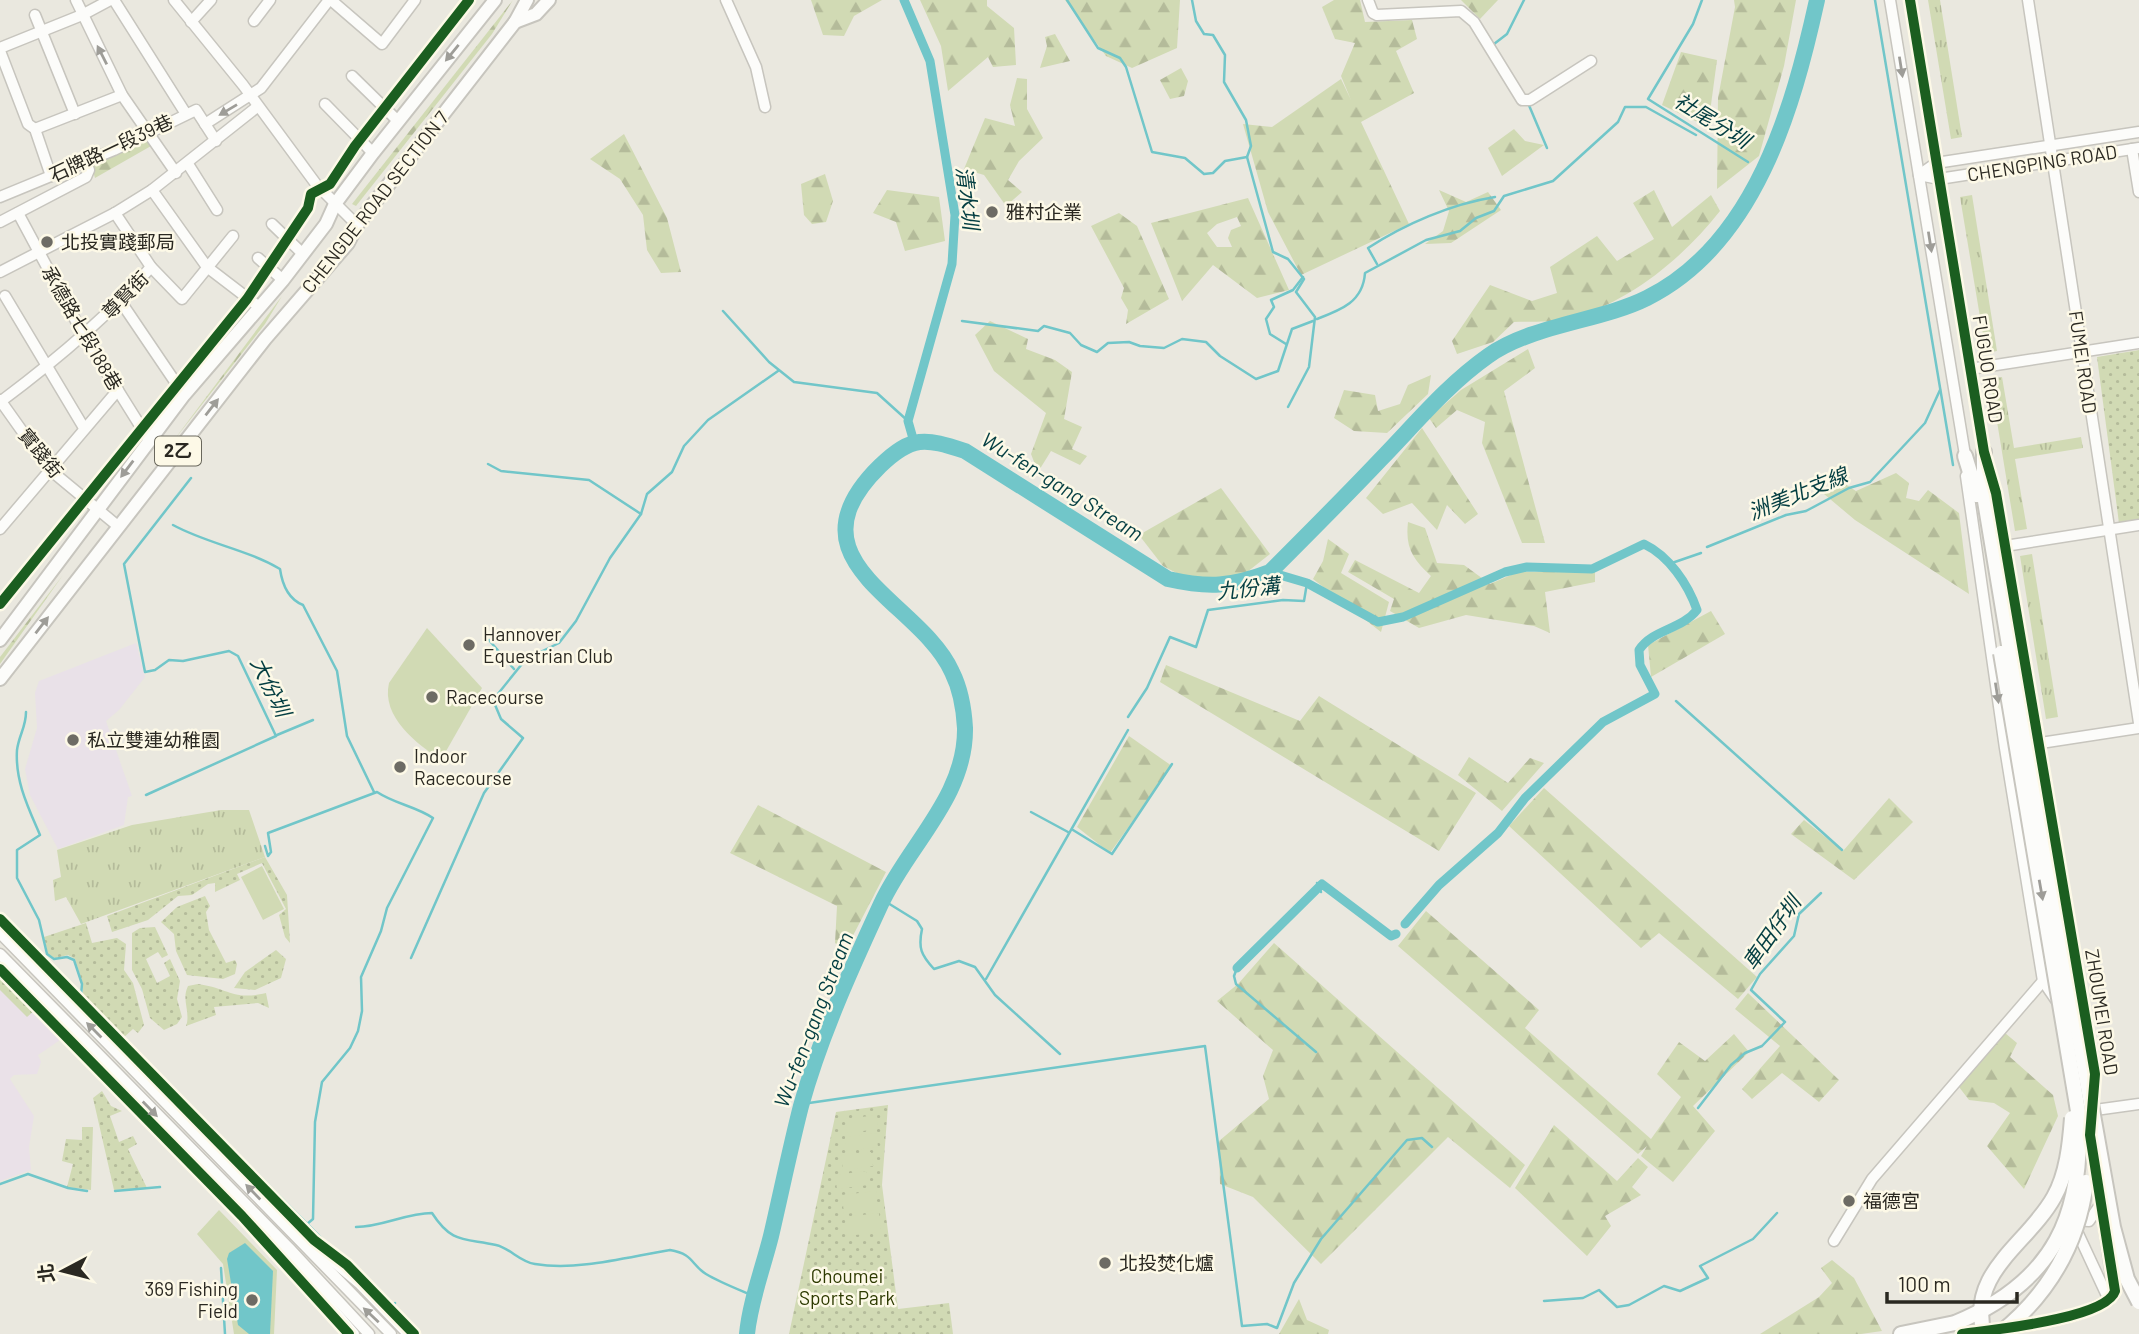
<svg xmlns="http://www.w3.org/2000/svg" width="2139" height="1334" font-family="Barlow,'Noto Sans TC',sans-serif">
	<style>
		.commercial { fill: #eae1e8 }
		.education { fill: #e9e1e8 }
		.grass { fill: url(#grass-tufts) }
		.forest { fill: url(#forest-firs); fill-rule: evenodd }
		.park { fill: url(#park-dots) }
		.pitch { fill: #d1dab4 }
		.water { fill: #71c6c9 }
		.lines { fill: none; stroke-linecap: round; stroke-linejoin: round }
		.stream { stroke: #71c6c9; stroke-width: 2.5 }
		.canal { stroke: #71c6c9; stroke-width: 9 }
		.river { stroke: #71c6c9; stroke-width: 16 }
		.minor-casing { stroke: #c7c5be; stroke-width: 13 }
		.major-casing { stroke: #c7c5be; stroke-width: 16 }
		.highway-casing { stroke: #c7c5be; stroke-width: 18 }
		.minor { stroke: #fcfcfa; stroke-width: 10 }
		.major { stroke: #fcfcfa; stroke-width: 12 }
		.highway { stroke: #fcfcfa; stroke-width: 14 }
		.highway-bridge-casing { stroke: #c7c5be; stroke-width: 18; stroke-linecap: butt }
		.highway-bridge { stroke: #fcfcfa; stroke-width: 14 }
		.cycleway-casing { stroke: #fdf9e7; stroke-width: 15 }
		.cycleway { stroke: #1b5e20; stroke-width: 10 }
		.oneway { fill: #9e9d98 }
		.poi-dot { fill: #6d6b64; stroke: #fdf9e7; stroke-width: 2.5 }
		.labels { text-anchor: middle; stroke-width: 5; stroke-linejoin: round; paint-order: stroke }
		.shield { fill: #fdf9e7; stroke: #69675c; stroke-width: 2 }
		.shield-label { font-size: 18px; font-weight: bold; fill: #2a2821 }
		.street-label { font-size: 19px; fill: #2a2821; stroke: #fdf9e7 }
		.poi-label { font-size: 19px; fill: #2a2821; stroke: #fdf9e7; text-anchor: start }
		.park-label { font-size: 19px; fill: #2d3a00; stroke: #fdf9e7 }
		.water-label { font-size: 21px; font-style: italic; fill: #043e42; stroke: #fdf9e7 }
	</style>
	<defs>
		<pattern id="grass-tufts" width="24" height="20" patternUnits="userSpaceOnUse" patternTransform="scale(1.75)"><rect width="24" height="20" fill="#d1dab4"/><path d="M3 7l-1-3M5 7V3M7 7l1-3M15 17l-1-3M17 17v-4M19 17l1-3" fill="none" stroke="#b4bb9a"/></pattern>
		<pattern id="forest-firs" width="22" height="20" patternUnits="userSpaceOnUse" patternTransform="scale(1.75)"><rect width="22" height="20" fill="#d1dab4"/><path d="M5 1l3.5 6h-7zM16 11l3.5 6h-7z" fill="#b4bb9a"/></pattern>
		<pattern id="park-dots" width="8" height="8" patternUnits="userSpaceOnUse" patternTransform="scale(1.75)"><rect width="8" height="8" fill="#d1dab4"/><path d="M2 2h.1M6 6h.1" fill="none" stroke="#b4bb9a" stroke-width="1.8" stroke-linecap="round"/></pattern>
	</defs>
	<rect width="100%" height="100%" fill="#eae8df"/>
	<!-- commercial -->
	<polygon class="commercial" points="0,973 63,1038 38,1055 41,1062 37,1074 14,1075 10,1079 34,1116 29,1147 31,1170 0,1181"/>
	<!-- education -->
	<polygon class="education" points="136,643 145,677 119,710 106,721 132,796 128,797 124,825 58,849 30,795 25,769 37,728 35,693 39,681"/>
	<!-- grass -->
	<g class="grass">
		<polygon points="1928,0 1940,0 1962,137 1951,139"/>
		<polygon points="1972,195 1997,351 1986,353 1960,197"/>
		<polygon points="2002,377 2014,448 2081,437 2083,448 2015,459 2027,529 2015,531 1990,379"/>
		<polygon points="2032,554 2058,717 2046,719 2020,556"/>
		<polygon points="221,810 249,810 265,857 81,924 66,897 55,901 53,880 61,877 57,850 132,825"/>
	</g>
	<!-- forest -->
	<g class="forest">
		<polygon points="513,0 492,34 356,206 352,204"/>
		<polygon points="811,0 882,0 854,16 844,36 823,35"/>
		<polygon points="920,0 987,0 987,6 1014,28 1016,65 993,67 988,57 948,91 941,46"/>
		<polygon points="1065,0 1180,0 1177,48 1132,68 1106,56"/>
		<polygon points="1334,0 1360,0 1365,22 1412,20 1417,39 1396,51 1414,93 1361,122 1409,224 1301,275 1268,212 1243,124 1272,127 1341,79 1351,100 1341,76 1355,43 1335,39 1322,7"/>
		<polygon points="1461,0 1498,0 1480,19"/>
		<polygon points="1734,0 1796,0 1784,66 1759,156 1717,189 1718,98 1735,7"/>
		<polygon points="1055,34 1070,61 1040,68 1047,46 1045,37"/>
		<polygon points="1681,52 1717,60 1708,127 1662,105"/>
		<polygon points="1181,68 1188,81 1184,96 1170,99 1160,80"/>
		<polygon points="1017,78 1027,79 1027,109 1043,138 1019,161 1008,180 1022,192 1006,206 984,175 964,169 985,118 1015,126 1010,105"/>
		<polygon points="1514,129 1525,141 1544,145 1502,176 1488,148"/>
		<polygon points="624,134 667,218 681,272 661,273 647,250 643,215 620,179 590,159"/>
		<polygon points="146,139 151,146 95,178 91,164"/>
		<polygon points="825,174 833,201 826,222 812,224 804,215 801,184"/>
		<polygon points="887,190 939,197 945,241 905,251 896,222 873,213"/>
		<polygon points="1439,190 1466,202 1488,192 1501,210 1451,243 1425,244 1443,231 1449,211"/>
		<path d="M1654,190L1672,227L1711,195L1720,211C1682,259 1629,303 1568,319C1552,323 1532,321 1514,322L1493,342L1457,354L1452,341L1490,285L1532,301L1557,293L1550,267L1597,236L1617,261L1654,239L1633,203Z"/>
		<path d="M1248,198L1289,290L1257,298L1213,265L1182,301L1151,223ZM1237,217L1241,226L1231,230L1228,238L1232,247H1217L1207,233L1217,224Z"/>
		<polygon points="1119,213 1137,226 1169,299 1126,324 1128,310 1121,298 1124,288 1091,226"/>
		<polygon points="282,296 265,324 171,444"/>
		<polygon points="990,321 1028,339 1026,349 1055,360 1072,372 1064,419 1082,427 1072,449 1087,456 1080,465 1051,451 1038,472 1031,454 1046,413 994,371 975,335"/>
		<polygon points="1528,349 1535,368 1504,391 1545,543 1522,543 1482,443 1485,422 1457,410 1436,428 1429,418 1461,390"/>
		<polygon points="1431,375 1428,394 1387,433 1354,431 1334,418 1344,390 1375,395 1378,411 1400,404 1408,385"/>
		<polygon points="1422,428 1478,514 1465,524 1447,505 1437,530 1412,503 1383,514 1366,498"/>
		<polygon points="1896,473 1909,483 1906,498 1919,501 1928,490 1959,513 1969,594 1855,520 1824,494 1834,477 1856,491"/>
		<polygon points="1221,488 1270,554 1237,580 1190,580 1163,566 1139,535"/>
		<path d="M1408,522L1425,528L1437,563L1464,565L1490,584L1518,572H1595V582L1545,592L1550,633L1534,626L1466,615L1419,628L1390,611L1394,599L1348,572L1355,560L1419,593L1431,576C1413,559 1405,548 1408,522Z"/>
		<polygon points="1328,539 1349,554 1341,573 1389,602 1381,632 1313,579 1323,561"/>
		<polygon points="63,575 0,664 0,657"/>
		<polygon points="1711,611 1725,634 1651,677 1648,645"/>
		<polygon points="1166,665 1300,721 1319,696 1476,793 1439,851 1160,682"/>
		<polygon points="1129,736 1172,766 1110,853 1077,827"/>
		<polygon points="1469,757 1508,783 1530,758 1544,763 1502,811 1458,775"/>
		<polygon points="1544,788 1757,977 1738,999 1659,933 1641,948 1509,826"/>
		<polygon points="1889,798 1913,822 1854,880 1791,834 1804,820 1843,851"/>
		<polygon points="758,805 886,872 845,951 835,943 837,906 730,853"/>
		<polygon points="1426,911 1539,1010 1525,1028 1651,1139 1681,1097 1657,1074 1679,1042 1705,1061 1734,1034 1749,1052 1693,1106 1715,1131 1673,1182 1641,1156 1647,1146 1638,1154 1398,946"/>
		<polygon points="1274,943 1525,1165 1510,1188 1448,1137 1321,1264 1253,1197 1220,1184 1219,1141 1269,1099 1263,1076 1273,1050 1217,1001 1238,984"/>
		<polygon points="1748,993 1839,1080 1819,1102 1782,1073 1752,1099 1742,1089 1780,1046 1735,1009"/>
		<polygon points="2005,1033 2017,1043 2010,1057 2053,1095 2058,1116 2024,1189 1987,1146 2010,1113 1994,1103 1969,1100 1959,1087"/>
		<polygon points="1554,1125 1617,1181 1638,1158 1648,1167 1632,1187 1641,1195 1605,1216 1611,1226 1587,1256 1515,1188"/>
		<polygon points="1832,1260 1854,1278 1882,1331 1861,1334 1760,1334 1819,1297 1832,1283 1821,1268"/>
		<polygon points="1299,1299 1307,1320 1329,1330 1328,1334 1279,1334"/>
	</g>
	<!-- park -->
	<g class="park">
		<polygon points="2139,350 2139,520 2119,523 2097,357"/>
		<polygon points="265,857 287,895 290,943 285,937 279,915 286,909 262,863 237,874 240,880 215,892 215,883 208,884 192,895 178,896 148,920 112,932 107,916"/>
		<polygon points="205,896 210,906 206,912 209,930 226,963 235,960 237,964 235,974 223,979 187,975 176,951 174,934 161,922 177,907"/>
		<polygon points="86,923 92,943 117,938 126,944 124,970 133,983 144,1025 138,1033 133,1029 123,1038 83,997 83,984 75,959 68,955 55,958 48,954 44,937"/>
		<polygon points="155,927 168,955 162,958 158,952 146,959 157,983 170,976 164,963 170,959 180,981 177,999 182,1017 177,1024 164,1030 150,1018 142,989 132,970 132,933 140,928"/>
		<polygon points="276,950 286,959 281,978 255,990 234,988 245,972"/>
		<polygon points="0,976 34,1011 27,1017 0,990"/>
		<path d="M198,984C228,988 233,1001 266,993L269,1008L258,1003L214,1007L216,1015L186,1026C191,1012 181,1000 188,986Z"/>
		<polygon points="102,1091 111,1106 122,1111 110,1116 119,1142 133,1136 137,1144 128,1149 147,1188 114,1190 93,1098"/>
		<polygon points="888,1105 882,1185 898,1309 949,1303 953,1334 789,1334 836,1112"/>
		<polygon points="82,1127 93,1127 91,1190 67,1187 73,1164 62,1161 66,1139 82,1140"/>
	</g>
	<!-- pitch -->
	<g class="pitch">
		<path d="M427,628L482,688L441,760C417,744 381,717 389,683Z"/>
		<polygon points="262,866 284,909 263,920 241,877"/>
		<polygon points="877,1115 878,1129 848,1133 846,1119"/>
		<polygon points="876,1133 878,1147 847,1151 845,1137"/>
		<polygon points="871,1152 873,1166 843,1170 841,1156"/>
		<polygon points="866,1171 868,1185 837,1189 835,1175"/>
		<polygon points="876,1191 878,1210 844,1214 842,1195"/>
		<polygon points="219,1210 277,1270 274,1334 234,1334 223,1264 197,1234"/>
		<polygon points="879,1213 881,1232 847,1236 845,1217"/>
	</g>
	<!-- water -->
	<polygon class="water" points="245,1243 273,1271 270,1334 249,1334 238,1325 227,1259 229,1253"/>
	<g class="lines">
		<!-- stream -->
		<g class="stream">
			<polyline points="1067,0 1098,48 1120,58 1126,67 1152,152 1185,158 1204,174 1213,173 1225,161 1247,157"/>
			<polyline points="1192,0 1196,21 1204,34 1213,35 1225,55 1224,82 1246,120 1251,146 1247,157 1273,252 1288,259 1304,279 1296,292 1315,317 1309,367 1288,407"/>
			<polyline points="1702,0 1693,24 1648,99 1748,162"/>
			<polyline points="1875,0 1953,465"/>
			<polyline points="1495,49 1494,44 1507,34 1524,0"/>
			<polyline points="1528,103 1547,148"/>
			<path d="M1377,264L1368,248C1405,224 1451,204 1495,197"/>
			<polyline points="723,311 769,362 794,382 877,393 908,421"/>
			<path d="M1317,319C1341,310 1363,302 1365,273L1426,240L1460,231L1476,218L1494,211L1504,196L1553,181L1618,122L1625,107H1646L1696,135"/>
			<polyline points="962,321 1038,331 1044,326 1070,333 1081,345 1097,352 1108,343 1129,342 1140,346 1164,348 1182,339 1206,342 1220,356 1256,379 1278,371 1292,329 1313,321"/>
			<polyline points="1286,344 1270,334 1266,319 1274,307 1271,300 1293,290 1303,277"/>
			<polyline points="488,464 501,471 589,480 641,514 647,494 672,472 684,446 708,420 778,371"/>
			<path d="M173,525C208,544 246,549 280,569C282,583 288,599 303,605L337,671L347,736L374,792"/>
			<polyline points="1707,547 1786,515 1806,511 1849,488 1870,482 1925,423 1940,390"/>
			<polyline points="1669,564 1701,553"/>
			<polyline points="489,640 514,669"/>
			<polyline points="1676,701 1842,850"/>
			<path d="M26,712C26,727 19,735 17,750C15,781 28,807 40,835L17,850V878L39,920L47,954L54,959L67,957L74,960L82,984L81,996L362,1279"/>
			<polyline points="1128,717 1147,688 1170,637 1196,647 1208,610 1283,600 1304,601 1307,583"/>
			<polyline points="277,735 313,720"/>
			<polyline points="146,795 276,736 238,656 229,651 183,661 169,660 155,670 145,672 124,564 191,478"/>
			<polyline points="1031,812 1068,832"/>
			<polyline points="1073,830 1112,854 1172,764"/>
			<path d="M265,846L268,856L271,852L268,833L377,792C395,804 415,806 433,818L387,908L381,931L361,977L362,1011L358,1031L350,1048L322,1082L315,1122L313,1219L307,1224"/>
			<polyline points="1317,883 1321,892"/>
			<path d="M883,900L917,921L922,929C918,948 921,955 934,969L959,961L975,967L995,995L1060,1054"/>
			<polyline points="411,958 484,793 523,738 501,719 493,700 526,659 559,643 576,621 610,558 641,514"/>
			<polyline points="1237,968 1234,976 1236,984 1316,1052"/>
			<polyline points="986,979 1128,730"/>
			<polyline points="802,1104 1205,1046 1242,1326 1267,1324 1277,1328 1294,1283 1321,1239 1407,1140 1422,1138 1432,1147"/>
			<polyline points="1698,1108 1731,1065 1745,1053 1762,1046 1785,1022 1751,990 1760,974 1794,936 1799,914 1821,893"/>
			<polyline points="0,1184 28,1174 68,1188 87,1191"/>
			<polyline points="115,1191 160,1187"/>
			<path d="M356,1227C382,1227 406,1213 432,1213C452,1244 464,1238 496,1245C510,1248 520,1262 535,1264C578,1271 627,1257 670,1250C694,1254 691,1265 706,1274C721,1283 740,1290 756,1297"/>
			<polyline points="221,1268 225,1334"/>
			<polyline points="354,1269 392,1307 395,1303"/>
			<polyline points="381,1299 415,1334"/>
			<polyline points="1544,1301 1583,1298 1599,1290 1617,1307 1629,1305 1664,1286 1680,1291 1708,1278 1700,1266 1753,1239 1777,1213"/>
		</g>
		<!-- canal -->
		<g class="canal">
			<polyline points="904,0 930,61 955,215 952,264 908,421 914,442"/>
			<path d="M1270,572L1307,583L1378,622L1403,617L1505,572L1527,567L1592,569L1644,544C1669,556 1688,584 1697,610C1681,630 1653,629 1639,650L1640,665L1655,694L1603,722L1525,798L1498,833L1439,885L1405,924"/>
			<polyline points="1237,968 1322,884 1391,936 1396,934"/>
		</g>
		<!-- river -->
		<path class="river" d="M747,1334C750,1302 763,1268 771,1236C781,1193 790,1149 801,1106C820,1037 851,969 881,904C908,845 966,797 965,728C964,710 960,688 952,672C920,600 782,562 880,466C912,435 925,438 965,451L1168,579C1208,588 1231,587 1270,572C1307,535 1345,497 1381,459C1416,423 1447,385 1488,356C1531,325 1601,321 1647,298C1755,244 1793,109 1817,0"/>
		<defs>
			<g id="minor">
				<polyline points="76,0 122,95 176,173"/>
				<polyline points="114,0 186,114"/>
				<polyline points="174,0 243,85 316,184 357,225"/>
				<polyline points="331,0 382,44 415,0"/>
				<polyline points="726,0 756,67 765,107"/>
				<polyline points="1368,0 1373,13 1377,15 1461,11 1474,22 1522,100 1530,100 1591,61"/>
				<polyline points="1890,0 1966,461"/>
				<polyline points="1910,0 1984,452 1996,493 2095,1074 2093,1103"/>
				<polyline points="2028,0 2139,723"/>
				<polyline points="35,15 75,114"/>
				<polyline points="254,21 270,0"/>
				<polyline points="191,22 211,0"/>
				<polyline points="0,48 82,15 110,0"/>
				<polyline points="0,51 28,124 35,129 51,176"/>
				<polyline points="352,76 398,121"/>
				<polyline points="325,104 373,153"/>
				<polyline points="205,124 261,88 329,0"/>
				<polyline points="35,129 122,95"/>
				<polyline points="2132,149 2139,192"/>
				<polyline points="188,164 217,210"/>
				<polyline points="1919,175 1936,163 2139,132"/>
				<polyline points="1919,175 1939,179 2139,148"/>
				<polyline points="152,190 207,267 258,306"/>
				<polyline points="0,197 114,150 196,110 216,141"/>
				<polyline points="18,213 84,336 149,440"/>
				<polyline points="115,213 151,267 182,299 233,236"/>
				<polyline points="0,222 86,177 89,170 86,162"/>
				<polyline points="272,224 303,254"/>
				<polyline points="258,258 283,280"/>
				<polyline points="0,272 115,213 152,190 257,107"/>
				<polyline points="5,296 84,428"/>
				<polyline points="121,302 184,395"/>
				<polyline points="1970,369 2139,343"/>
				<polyline points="0,400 49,469 119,527"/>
				<path d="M0,402C55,361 107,318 151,267"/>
				<polyline points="1966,476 2005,748 2043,981 2056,1000"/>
				<polyline points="0,529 118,390"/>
				<polyline points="2005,546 2139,525"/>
				<polyline points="2034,744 2139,728"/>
				<polyline points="0,933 391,1334"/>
				<polyline points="0,954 289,1248 369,1334"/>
				<polyline points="2088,1111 2139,1104"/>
				<polyline points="2073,1220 2089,1221 2100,1205"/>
				<polyline points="2075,1227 2109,1300"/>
				<polyline points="296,1230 360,1284 408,1334"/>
				<polyline points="274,1240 354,1334"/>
				<polyline points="1834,1241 1872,1179 2043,981"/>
				<path d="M1962,1334C2005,1328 2081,1324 2114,1295L2094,1159"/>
			</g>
			<g id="major">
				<polyline points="515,22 536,14 549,0"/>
				<polyline points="0,640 184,395 283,280 326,224 335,204 373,153 495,0"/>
				<polyline points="0,679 265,339 348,243 357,225 515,22 527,0"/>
			</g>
			<g id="highway">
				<polyline points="1984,452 1984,495 2010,651"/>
				<polyline points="1965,456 1977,495"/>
				<polyline points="1901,1334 1955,1323"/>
			</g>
		</defs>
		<!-- minor casing -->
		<use href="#minor" class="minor-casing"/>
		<!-- major casing -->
		<use href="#major" class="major-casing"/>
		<!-- highway casing -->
		<use href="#highway" class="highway-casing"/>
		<!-- minor -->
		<use href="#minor" class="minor"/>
		<!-- major -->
		<use href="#major" class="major"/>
		<!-- highway -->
		<use href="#highway" class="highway"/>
		<defs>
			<g id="highway-bridge">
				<polyline points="2010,651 2113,1227 2127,1279 2139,1302"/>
				<path d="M1955,1323C2054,1282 2085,1215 2078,1111L2001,653"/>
				<path d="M1984,1334C1967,1272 2028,1244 2054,1197C2067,1174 2070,1144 2072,1118"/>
				<path d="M1999,1334C2048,1295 2078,1244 2086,1182"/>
			</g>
		</defs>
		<!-- highway-bridge casing -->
		<use href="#highway-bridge" class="highway-bridge-casing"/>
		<!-- highway-bridge -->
		<use href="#highway-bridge" class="highway-bridge"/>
		<defs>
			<g id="cycleway">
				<path d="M1910,0L1984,452L1996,493L2095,1074L2090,1135L2115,1291C2106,1319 1990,1330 1962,1334"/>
				<polyline points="0,604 247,299 308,208 311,194 330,184 355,146 469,0"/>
				<polyline points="0,919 314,1240 347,1265 414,1334"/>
				<polyline points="0,969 242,1216 349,1334"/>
			</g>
		</defs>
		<!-- cycleway casing -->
		<use href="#cycleway" class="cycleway-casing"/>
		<!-- cycleway -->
		<use href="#cycleway" class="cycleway"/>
	</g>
	<!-- one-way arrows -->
	<defs><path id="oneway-solid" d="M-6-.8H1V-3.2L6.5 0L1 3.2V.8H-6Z" transform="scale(1.75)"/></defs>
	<g class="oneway">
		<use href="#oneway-solid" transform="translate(452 53) rotate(129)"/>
		<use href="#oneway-solid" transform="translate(102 55) rotate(-117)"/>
		<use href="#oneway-solid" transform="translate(1901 67) rotate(81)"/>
		<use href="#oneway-solid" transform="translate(228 110) rotate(149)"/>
		<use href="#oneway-solid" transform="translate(1930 242) rotate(81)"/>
		<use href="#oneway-solid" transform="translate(212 407) rotate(-52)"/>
		<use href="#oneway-solid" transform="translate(127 469) rotate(127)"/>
		<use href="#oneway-solid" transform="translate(42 625) rotate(-52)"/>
		<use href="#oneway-solid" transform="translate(1997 693) rotate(81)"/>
		<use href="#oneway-solid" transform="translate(2041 890) rotate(80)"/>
		<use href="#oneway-solid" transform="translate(94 1030) rotate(-135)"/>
		<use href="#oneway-solid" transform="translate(150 1109) rotate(46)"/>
		<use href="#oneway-solid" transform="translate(253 1192) rotate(-134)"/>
		<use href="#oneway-solid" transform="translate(371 1315) rotate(-137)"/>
	</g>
	<!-- markers -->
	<g class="poi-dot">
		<circle cx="992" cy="212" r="7"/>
		<circle cx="47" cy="242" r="7"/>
		<circle cx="469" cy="645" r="7"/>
		<circle cx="432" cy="697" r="7"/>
		<circle cx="73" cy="740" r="7"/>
		<circle cx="400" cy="767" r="7"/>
		<circle cx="1849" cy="1201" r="7"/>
		<circle cx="1105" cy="1263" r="7"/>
		<circle cx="252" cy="1300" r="7"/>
	</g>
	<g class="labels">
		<!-- shield labels -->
		<rect class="shield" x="155" y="436.5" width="46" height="29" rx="5"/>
		<g class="shield-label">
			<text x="178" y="457">2乙</text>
		</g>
		<!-- street labels -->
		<g class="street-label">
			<text transform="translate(111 148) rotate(-25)" y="7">石牌路一段39巷</text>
			<text transform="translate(2042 163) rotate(-9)" y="7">CHENGPING ROAD</text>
			<text transform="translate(375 202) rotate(-52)" y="7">CHENGDE ROAD SECTION 7</text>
			<text transform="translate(125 295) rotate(-46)" y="7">尊賢街</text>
			<text transform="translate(82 328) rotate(60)" y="7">承德路七段188巷</text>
			<text transform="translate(2083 362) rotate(82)" y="7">FUMEI ROAD</text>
			<text transform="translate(1988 369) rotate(81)" y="7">FUGUO ROAD</text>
			<text transform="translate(41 453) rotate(51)" y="7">實踐街</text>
			<text transform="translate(2102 1012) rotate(81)" y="7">ZHOUMEI ROAD</text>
		</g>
		<!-- poi labels -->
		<g class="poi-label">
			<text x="1006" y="219">雅村企業</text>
			<text x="61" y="249">北投實踐郵局</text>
			<text x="483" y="641">Hannover<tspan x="483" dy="22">Equestrian Club</tspan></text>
			<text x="446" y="704">Racecourse</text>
			<text x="87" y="747">私立雙連幼稚園</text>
			<text x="414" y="763">Indoor<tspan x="414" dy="22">Racecourse</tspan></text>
			<text x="1863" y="1208">福德宮</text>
			<text x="1119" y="1270">北投焚化爐</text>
			<text x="238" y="1296" text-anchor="end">369 Fishing<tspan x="238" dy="22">Field</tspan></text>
		</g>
		<!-- park labels -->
		<g class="park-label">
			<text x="847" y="1283">Choumei<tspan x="847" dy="22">Sports Park</tspan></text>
		</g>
		<!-- water labels -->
		<g class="water-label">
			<text transform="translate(1712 121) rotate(32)" y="7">社尾分圳</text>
			<text transform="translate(967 198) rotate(83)" y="7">清水圳</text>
			<text transform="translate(1062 487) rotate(32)" y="7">Wu-fen-gang Stream</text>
			<text transform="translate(1798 494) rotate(-22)" y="7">洲美北支線</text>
			<text transform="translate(1248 589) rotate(-6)" y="7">九份溝</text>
			<text transform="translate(270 687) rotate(64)" y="7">大份圳</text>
			<text transform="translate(1772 933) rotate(-55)" y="7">車田仔圳</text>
			<text transform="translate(814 1020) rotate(-69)" y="7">Wu-fen-gang Stream</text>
		</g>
	</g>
	<!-- north arrow -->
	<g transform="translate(63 1271) rotate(263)" stroke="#fdf9e7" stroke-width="5" paint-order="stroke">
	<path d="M0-5L12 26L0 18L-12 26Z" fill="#2a2821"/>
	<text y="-10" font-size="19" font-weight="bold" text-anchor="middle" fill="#2a2821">北</text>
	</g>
	<!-- scale -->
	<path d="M1887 1292v10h130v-10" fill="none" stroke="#2a2821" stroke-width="3.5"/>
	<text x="1898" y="1292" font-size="21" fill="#2a2821" stroke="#fdf9e7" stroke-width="5" paint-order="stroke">100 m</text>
</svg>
